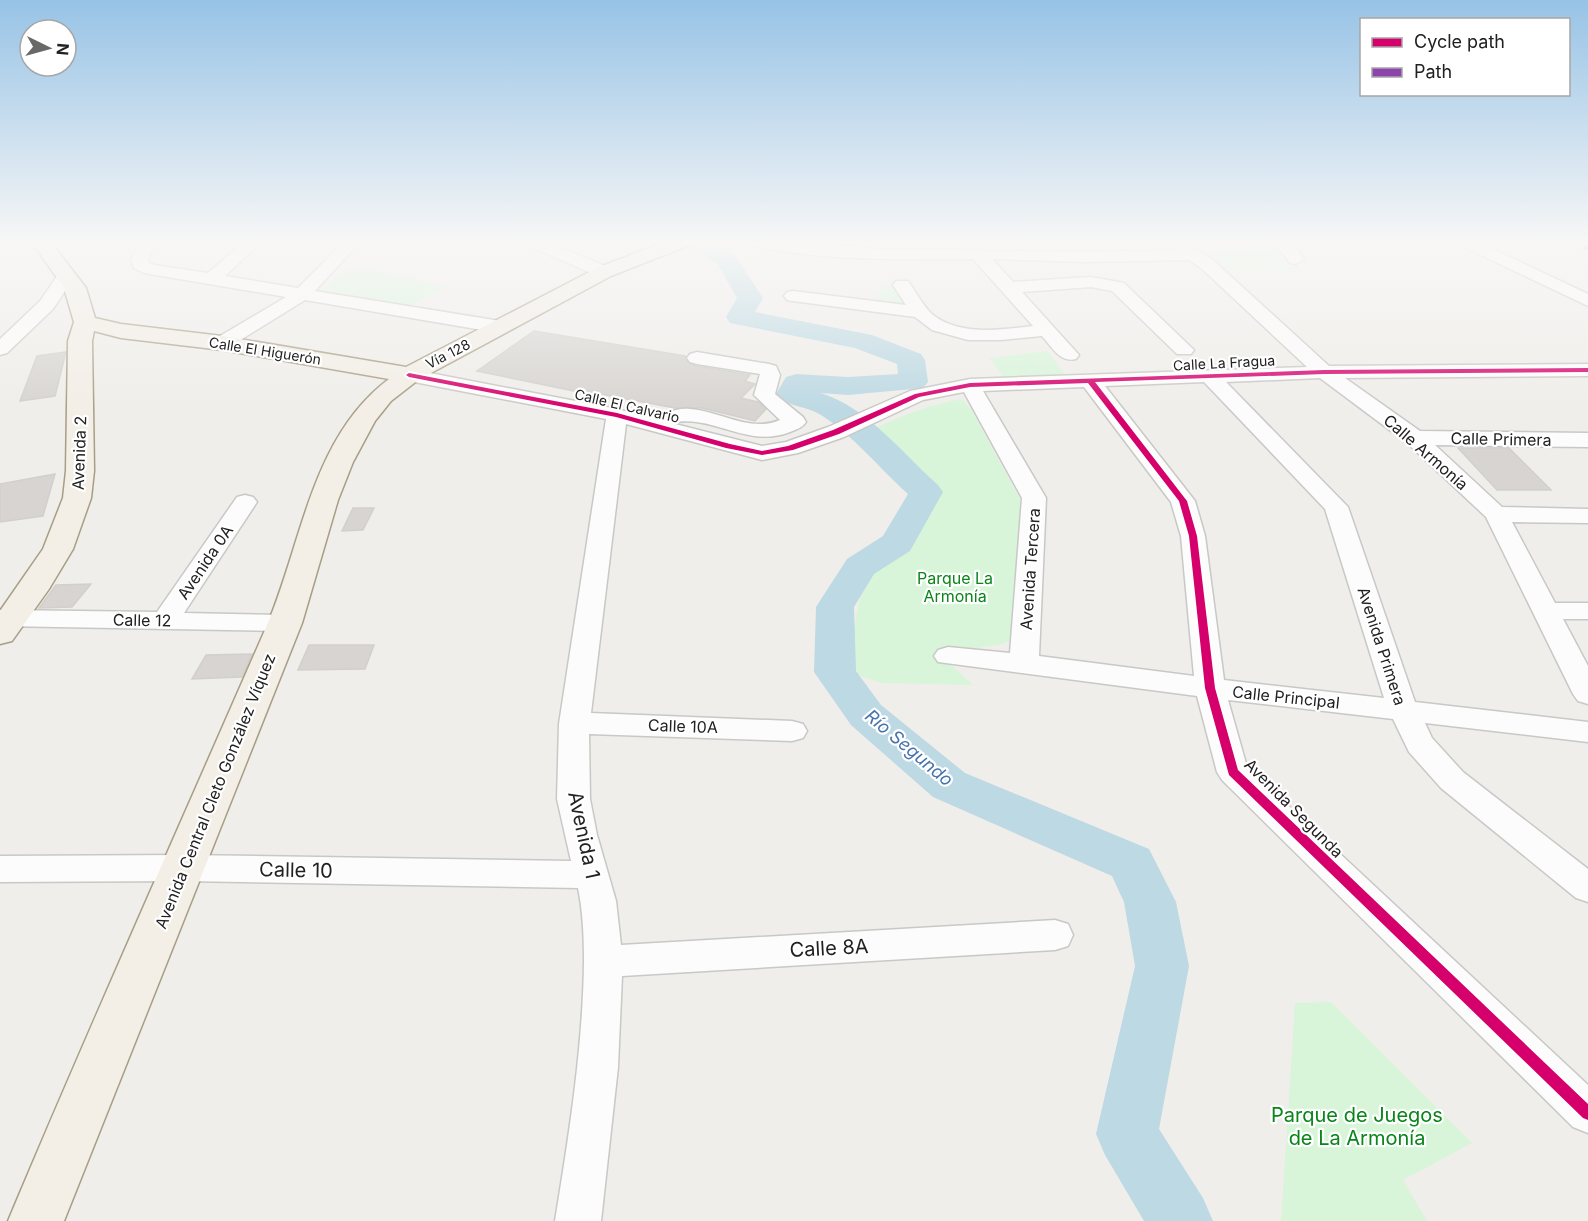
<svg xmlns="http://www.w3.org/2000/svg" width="1588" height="1221" font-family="Inter,sans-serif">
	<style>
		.park { fill: #d8f5da }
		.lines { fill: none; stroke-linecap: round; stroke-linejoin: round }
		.river { fill: #bdd9e3; fill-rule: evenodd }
		.building { fill: #d7d4d1; stroke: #d3d0cb; stroke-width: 1.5 }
		.minor-casing { stroke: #c8c8c6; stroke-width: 3 }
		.major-casing { stroke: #a79e85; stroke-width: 3 }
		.minor { fill: #fdfcfc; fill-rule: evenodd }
		.major { fill: #f3eee6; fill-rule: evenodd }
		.quiet { stroke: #8e44ad; stroke-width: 5; stroke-dasharray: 10 5; stroke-linecap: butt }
		.cycleway-casing { stroke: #fff; stroke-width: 4 }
		.cycleway { fill: #d6006c; fill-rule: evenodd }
		.labels { text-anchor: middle; stroke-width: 4.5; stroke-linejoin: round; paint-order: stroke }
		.far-street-label { font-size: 14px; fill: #212121; stroke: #fff }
		.street-label { font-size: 16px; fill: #212121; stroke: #fff }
		.park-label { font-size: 16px; fill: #09851a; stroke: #fff }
		.water-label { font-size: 18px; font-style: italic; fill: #4774ad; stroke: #fff }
		.near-street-label { font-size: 20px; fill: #212121; stroke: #fff }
		.near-park-label { font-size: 20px; fill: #09851a; stroke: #fff }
	</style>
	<rect width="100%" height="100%" fill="#f0eeea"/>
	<!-- park -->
	<g class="park">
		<polygon points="1258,241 1274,241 1290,257 1283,260 1286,265 1297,266 1303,271 1228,270 1198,251 1230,251"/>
		<polygon points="343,270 376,270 446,287 410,306 322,290"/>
		<polygon points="884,286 893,286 905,299 905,305 872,304"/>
		<polygon points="1048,351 1065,375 1004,378 989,358"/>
		<path d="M962,399L971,409L1023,505L1015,639L999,645L939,653L973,685L880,683L851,672V642L860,598L875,569L908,547L940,494L872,430C901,416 930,404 962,399Z"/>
		<polygon points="1331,1002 1472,1143 1403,1180 1427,1221 1281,1221 1295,1003"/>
	</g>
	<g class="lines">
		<!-- river -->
		<path class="river" d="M685,241H712L735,255L763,298L755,312L872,335L921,354L925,360L928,382L923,388L848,395L821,393C868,408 902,453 938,485L943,492L910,551L874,574L854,607L856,671L881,705L965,773L1149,849L1176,902L1189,966L1159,1129L1203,1198L1213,1221H1144L1105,1155L1096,1134L1135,966L1124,902L1112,876L933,797L851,725L814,672L816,607L847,559L883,536L908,494C879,468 854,436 821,415C808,406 785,407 776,394L786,377L796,374L848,377L898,374L897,364L855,348L730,323L726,317L737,298L718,265L688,246Z"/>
	</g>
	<!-- building -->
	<g class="building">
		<polygon points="534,331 685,356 688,363 696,366 750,375 745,381 755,384 741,398 758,402 766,409 755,421 702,408 675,408 595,393 593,395 477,371"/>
		<polygon points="66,352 55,396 20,401 37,356"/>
		<polygon points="1458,448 1509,448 1551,490 1497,490"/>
		<polygon points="55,474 43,516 0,522 0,484"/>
		<polygon points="353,508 374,508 363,530 342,531"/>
		<polygon points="91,584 72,607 39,608 56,585"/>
		<polygon points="309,645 374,645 365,669 298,670"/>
		<polygon points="252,654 242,677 192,679 206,655"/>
	</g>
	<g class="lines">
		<defs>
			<g id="minor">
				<polygon points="145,241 162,241 150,253 148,262 154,265 208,273 245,241 262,241 225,276 298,288 345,241 361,241 315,291 500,321 507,323 509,327 507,331 500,333 305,300 229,347 215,347 212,343 215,339 286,297 144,273 134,268 131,260 136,250"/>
				<polygon points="523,241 544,241 610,268 612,272 610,276 598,276 525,244"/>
				<path d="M746,241H778L878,249L1085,252L1175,250L1163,241H1181L1213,260L1329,366L1588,364V376L1345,378L1420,431L1588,433V447L1435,445L1502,507L1588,509V523L1512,522L1555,603H1588V619H1563L1588,666V704L1578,701L1573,694L1486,517L1407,443L1320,378L1226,382L1348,507L1415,702L1588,722V742L1425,723L1432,738L1463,772L1588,869V902L1576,898L1441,788L1409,752L1393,719L1228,700L1247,767L1588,1085V1133L1573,1127L1222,780L1217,772L1197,696L938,662L934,656L938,650L948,647L1010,653L1022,498L964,392L923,400L844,437L798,453L762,460L626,424L591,713L792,721L803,724L807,731L803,738L792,741L589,734L590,799L597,835L616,901L621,945L1055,920L1068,924L1073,935L1068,946L1055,950L622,976L618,1067L601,1221H555C569,1135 583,1048 584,961C584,937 583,912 578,888L184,881L0,882V856L184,855L571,861L557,799L559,724L606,419L409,381L402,379L399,375L402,371L409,369L617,409C626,411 639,417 649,417C663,416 675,407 690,409C720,411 750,433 780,420L754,395L760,374L697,364L690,362L687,358L690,354L697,352L769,364L776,366L780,375L775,394L803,417L806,422C802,428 797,429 790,432C746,449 712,413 671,423L762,446L786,442L828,427L910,391L970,379L1307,367L1201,268L1189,260L1085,262L992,259L1013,282L1091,277L1124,283L1194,350L1191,354H1177L1112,291L1091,287L1022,292L1079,355L1076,359C1060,363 1052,347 1042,336L1001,340H968L932,330L915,317L793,301L787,300L784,296L787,292L793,291L906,305L893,285L896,281H908C916,292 923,306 933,315C960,336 1001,330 1033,326L973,259C899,259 821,262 748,244ZM1204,382L1325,509L1384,698L1224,680L1205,536L1195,501L1105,386ZM1084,387L1171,502L1181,536L1194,676L1039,656L1046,498L983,391Z"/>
				<polygon points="1274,241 1290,241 1304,259 1296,264 1290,263"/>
				<polygon points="1456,241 1476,241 1588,294 1588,306 1458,244"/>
				<polygon points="66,271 72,272 75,276 53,309 7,353 0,355 0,339 40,301 60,272"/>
				<polygon points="245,495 253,497 257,502 184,613 285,615 295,617 299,623 295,629 285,631 0,626 0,610 157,612 237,497"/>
			</g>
			<path id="major" d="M31,241H50L86,288L95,318L121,324L222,336L406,367L597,268L667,241H693L690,245L611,276L418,380L391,401L375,421L353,462L338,500L302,623L64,1221H8C91,1023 179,827 265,630C302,546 310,438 389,379L222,350L121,338L94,331L92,341L94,471L91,498L73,549L49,589L12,641L0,644V611L43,549L63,498L66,471L68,341L74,322L64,288Z"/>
		</defs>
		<!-- minor casing -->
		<use href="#minor" class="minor-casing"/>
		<!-- major casing -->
		<use href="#major" class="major-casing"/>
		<!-- minor -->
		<use href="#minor" class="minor"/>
		<!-- major -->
		<use href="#major" class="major"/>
		<!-- quiet -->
		<polyline class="quiet" points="1570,241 1588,248"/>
		<defs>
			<polygon id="cycleway" points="1588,368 1588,372 1324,374 1095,382 1187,501 1197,536 1215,688 1238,770 1588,1104 1588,1120 1583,1118 1229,775 1205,688 1189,536 1179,501 1088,383 970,387 919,397 839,434 793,450 762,455 726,448 616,417 409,377 406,375 409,373 617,413 730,444 762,451 788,446 833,430 915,394 970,383 1324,370"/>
		</defs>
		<!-- cycleway casing -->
		<use href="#cycleway" class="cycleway-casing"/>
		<!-- cycleway -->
		<use href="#cycleway" class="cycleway"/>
	</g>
	<!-- sky -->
	<linearGradient id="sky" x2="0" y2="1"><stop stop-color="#97c3e6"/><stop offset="0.59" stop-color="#f8f7f6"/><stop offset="1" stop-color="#f8f7f6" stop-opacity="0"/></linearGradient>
	<rect width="1588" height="411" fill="url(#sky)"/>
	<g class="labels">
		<!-- far-street labels -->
		<g class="far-street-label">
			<text transform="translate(265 351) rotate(9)" y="5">Calle El Higuerón</text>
			<text transform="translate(448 354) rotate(-27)" y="5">Vía 128</text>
			<text transform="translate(1224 363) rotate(-3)" y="5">Calle La Fragua</text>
			<text transform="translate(627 406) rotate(13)" y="5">Calle El Calvario</text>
		</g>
		<!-- street labels -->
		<g class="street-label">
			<text transform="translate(1501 439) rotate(1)" y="6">Calle Primera</text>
			<text transform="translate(1426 452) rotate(41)" y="6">Calle Armonía</text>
			<text transform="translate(79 453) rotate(-88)" y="6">Avenida 2</text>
			<text transform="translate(205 562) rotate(-56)" y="6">Avenida 0A</text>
			<text transform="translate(1030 569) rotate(-86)" y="6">Avenida Tercera</text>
			<text transform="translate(142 620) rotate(1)" y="6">Calle 12</text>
			<text transform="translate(1382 646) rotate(72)" y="6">Avenida Primera</text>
			<text transform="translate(1286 697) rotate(6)" y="6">Calle Principal</text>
			<text transform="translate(683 726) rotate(2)" y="6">Calle 10A</text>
			<text transform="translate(215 791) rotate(-68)" y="6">Avenida Central Cleto González Víquez</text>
			<text transform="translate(1294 808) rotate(45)" y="6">Avenida Segunda</text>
		</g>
		<!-- park labels -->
		<g class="park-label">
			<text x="955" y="584">Parque La<tspan x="955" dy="18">Armonía</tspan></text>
		</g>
		<!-- water labels -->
		<g class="water-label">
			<text transform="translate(909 748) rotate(40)" y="6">Río Segundo</text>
		</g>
		<!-- near-street labels -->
		<g class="near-street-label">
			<text transform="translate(584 835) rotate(78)" y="7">Avenida 1</text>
			<text transform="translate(296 870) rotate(1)" y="7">Calle 10</text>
			<text transform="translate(829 948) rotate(-3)" y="7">Calle 8A</text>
		</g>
		<!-- near-park labels -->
		<g class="near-park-label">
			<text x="1357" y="1122">Parque de Juegos<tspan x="1357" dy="23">de La Armonía</tspan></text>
		</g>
	</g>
	<!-- legend -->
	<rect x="1360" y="18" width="210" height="78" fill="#ffffff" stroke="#a6a6a6" stroke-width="1.5"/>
	<rect x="1372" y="38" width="30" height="9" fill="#d6006c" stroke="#a6a6a6" stroke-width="1.5"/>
	<text x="1414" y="48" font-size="18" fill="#212121">Cycle path</text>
	<rect x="1372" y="68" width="30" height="9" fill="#8e44ad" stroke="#a6a6a6" stroke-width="1.5"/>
	<text x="1414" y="78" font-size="18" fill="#212121">Path</text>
	<!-- north arrow -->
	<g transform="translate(48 48) rotate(95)"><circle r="28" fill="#ffffff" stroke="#a6a6a6" stroke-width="1.5"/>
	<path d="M0-4.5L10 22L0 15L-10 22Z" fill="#696967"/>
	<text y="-9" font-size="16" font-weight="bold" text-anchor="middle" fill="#212121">N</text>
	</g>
</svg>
